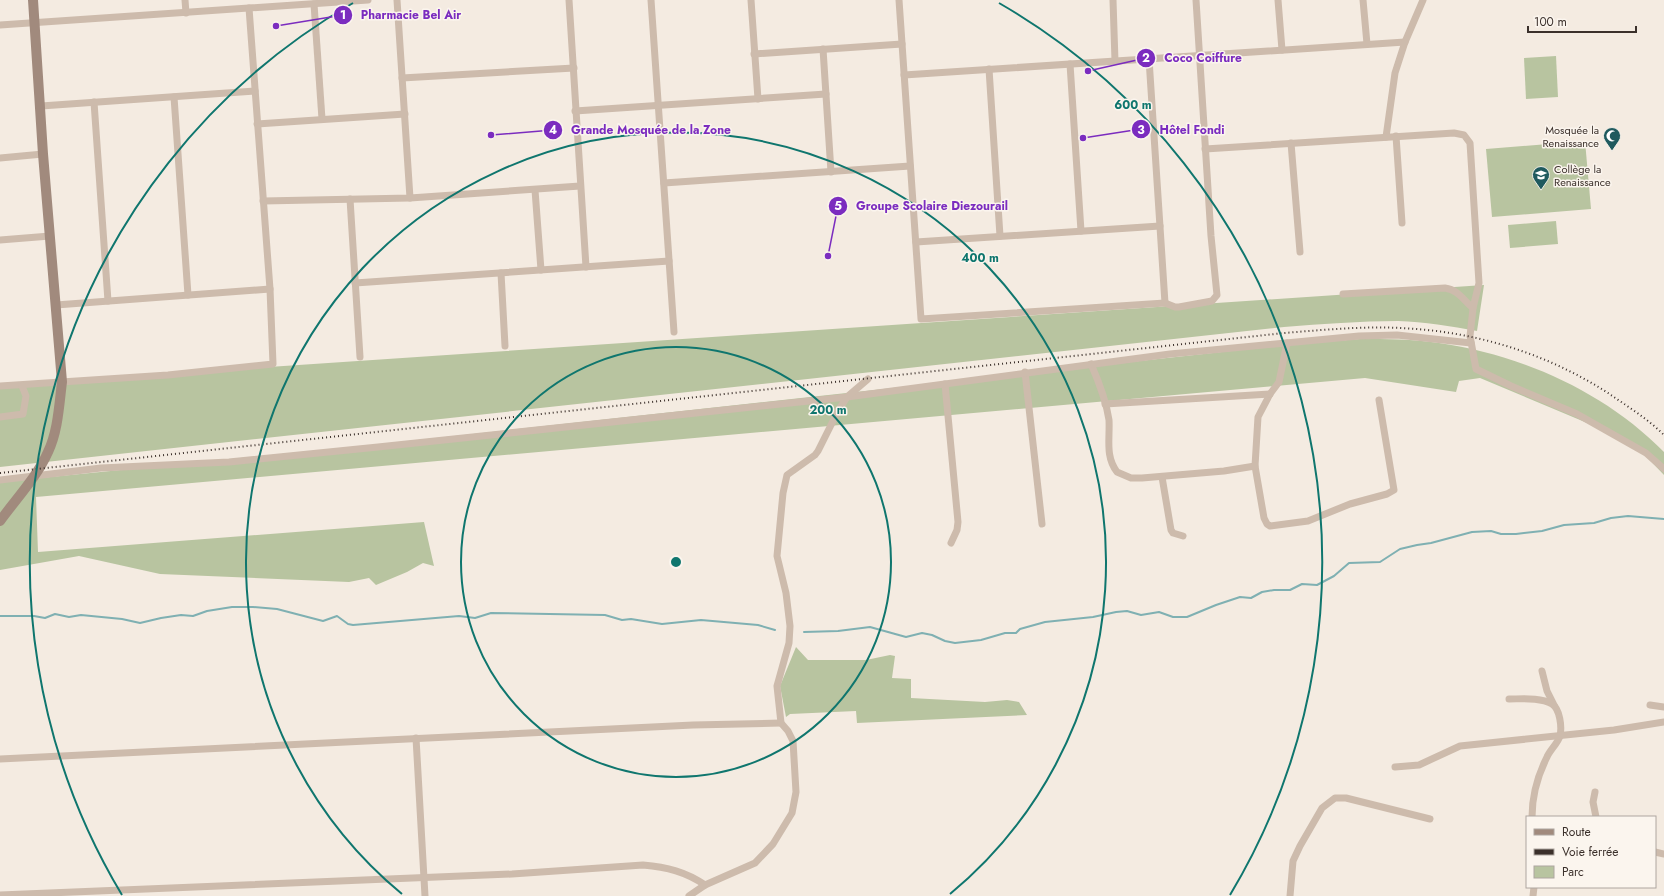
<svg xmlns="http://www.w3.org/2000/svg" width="1664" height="896" font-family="Jost,sans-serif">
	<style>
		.green { fill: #b8c4a0 }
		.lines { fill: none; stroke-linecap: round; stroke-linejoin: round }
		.stream { stroke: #7fb0b2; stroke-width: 2 }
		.street { stroke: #cdbbac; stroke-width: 7 }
		.secondary { stroke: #a18a7d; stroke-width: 10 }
		.rail { stroke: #3b302b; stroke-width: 2; stroke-dasharray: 1 3; stroke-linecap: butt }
		.ring { fill: none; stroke: #0f766e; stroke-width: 2 }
		.labels { text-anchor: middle; stroke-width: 3; stroke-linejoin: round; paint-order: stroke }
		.poi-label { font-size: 11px; fill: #3b302b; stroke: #fbf5ee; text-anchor: end }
		.centre { fill: #0f766e; stroke: #fbf5ee; stroke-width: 2 }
		.ring-label { font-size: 12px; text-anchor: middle; font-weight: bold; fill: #0f766e; stroke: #fbf5ee; stroke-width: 3; stroke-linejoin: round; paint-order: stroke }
		.leader { fill: none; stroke: #7b2cbf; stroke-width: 1.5 }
		.callout-dot { fill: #7b2cbf; stroke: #fbf5ee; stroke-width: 1.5 }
		.mark-label { font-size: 12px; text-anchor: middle; font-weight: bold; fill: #fff }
		.callout-label { font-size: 12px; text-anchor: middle; font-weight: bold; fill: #7b2cbf; stroke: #fbf5ee; stroke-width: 3; stroke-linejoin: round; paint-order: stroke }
	</style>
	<rect width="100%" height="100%" fill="#f4ebe1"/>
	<!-- green -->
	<g class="green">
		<polygon points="1556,56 1558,97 1526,99 1524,58"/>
		<polygon points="1585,141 1591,209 1492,217 1486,149"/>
		<polygon points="1556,221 1558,244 1510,248 1508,225"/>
		<path d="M1484,285L1477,331C1451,326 1424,322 1398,321C1360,321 1322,324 1284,327L0,467V385Z"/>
		<path d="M1360,339C1386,339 1413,339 1439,343C1522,355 1605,392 1664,452V475L1641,451L1592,425L1480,378L1459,381L1456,392L1365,378L36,497L38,552L424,522L434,566L423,563L407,572L376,585L369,578L349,582L160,574L79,556L0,570V482L372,445L1285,345Z"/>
		<polygon points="796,647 808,660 866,660 890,655 895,656 892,678 911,679 911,698 985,702 1007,700 1019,702 1027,715 857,723 856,711 790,714 786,717 780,686"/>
	</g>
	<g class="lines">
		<!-- stream -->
		<g class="stream">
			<polyline points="0,616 34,616 45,618 55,614 69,617 81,615 122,619 140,623 161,618 181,615 193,616 207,611 232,607 253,607 277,609 323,621 337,616 348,624 353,625 459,616 475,618 491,613 605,615 622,620 631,619 662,624 701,620 758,625 775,630"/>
			<polyline points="804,632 838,631 870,627 906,637 922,633 932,635 945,641 955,643 981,640 1005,633 1016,633 1020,629 1045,622 1093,617 1116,612 1127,611 1141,615 1159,612 1173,617 1187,617 1216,605 1240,597 1251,598 1262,592 1274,590 1290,590 1302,584 1317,585 1334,576 1349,563 1380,562 1400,549 1417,545 1431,543 1472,532 1491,531 1501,534 1516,534 1542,531 1564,525 1594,523 1611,518 1628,516 1664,519"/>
		</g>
		<!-- street -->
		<g class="street">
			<polyline points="185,0 186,13"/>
			<polyline points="397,0 410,198"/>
			<polyline points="569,0 586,267"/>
			<polyline points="651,0 674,332"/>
			<polyline points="751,0 758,99"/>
			<polyline points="899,0 921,319 1165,303 1175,307 1179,307 1212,301 1217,295 1211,236 1196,0"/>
			<polyline points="1113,0 1115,61"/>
			<polyline points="1278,0 1282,50"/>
			<polyline points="1363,0 1367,44"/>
			<polyline points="314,4 322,119"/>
			<polyline points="0,25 368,0"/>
			<polyline points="823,49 831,172"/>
			<polyline points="754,54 902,44"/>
			<polyline points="1149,59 1165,303"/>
			<polyline points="1070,64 1081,231"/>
			<polyline points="989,69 1000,236"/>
			<polyline points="904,75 1405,42"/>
			<polyline points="402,78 574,68"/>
			<polyline points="174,97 188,295"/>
			<polyline points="94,102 108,301"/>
			<polyline points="41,106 255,91"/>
			<polyline points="575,111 826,94"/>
			<polyline points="257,124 405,114"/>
			<polyline points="1396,136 1402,223"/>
			<polyline points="1386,137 1395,73 1405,42 1423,0"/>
			<polyline points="1291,143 1300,252"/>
			<polyline points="1205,149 1454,133 1464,135 1470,143 1479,283 1473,308 1470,336 1476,369 1511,386 1577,414 1646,453 1664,469"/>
			<polyline points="0,158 43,154"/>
			<polyline points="664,183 910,166"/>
			<polyline points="535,190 541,270"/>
			<polyline points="350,199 360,357"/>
			<polyline points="263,201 410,198 580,186"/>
			<polyline points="0,240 50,236"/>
			<polyline points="916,242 1160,226"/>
			<polyline points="501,273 505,346"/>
			<polyline points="355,283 669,261"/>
			<path d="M1343,294L1445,288C1459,290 1463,300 1473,308"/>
			<polyline points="56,305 270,289"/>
			<polyline points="1287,343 1279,382 1270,394 1258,417 1255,466 1264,518 1267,524 1270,526 1308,521 1350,504 1387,494 1394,490 1379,400"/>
			<path d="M1091,364C1099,382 1106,400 1109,420C1110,439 1105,456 1117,472L1131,478H1142L1224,471L1255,466"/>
			<polyline points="1025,372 1042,524"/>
			<polyline points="945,384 958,522 957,530 951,543"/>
			<polyline points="0,386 168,375 273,364 270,289 249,8"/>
			<polyline points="1105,404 1270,394"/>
			<polyline points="0,417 23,414 26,396 22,386"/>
			<polyline points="1162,477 1171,530 1173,533 1183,536"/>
			<polyline points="0,480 101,468 229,462 378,447 847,397 1170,354 1359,336 1397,335 1471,343"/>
			<polyline points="1542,671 1547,691 1554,705"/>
			<path d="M1509,699C1522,699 1540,697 1552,704C1560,709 1562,727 1560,736C1558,743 1550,750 1547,757C1538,775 1532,797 1532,817"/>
			<polyline points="1650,705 1664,707"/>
			<polyline points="416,738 425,896"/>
			<polyline points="0,759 693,725 781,723"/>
			<polyline points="1395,767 1419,765 1460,746 1614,730 1664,722"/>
			<polyline points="1595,792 1593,802 1596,817"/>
			<polyline points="1655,852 1664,854"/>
			<path d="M0,895L512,874L643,865C667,867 686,872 705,885"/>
			<polyline points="689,896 705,885 755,863 773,844 792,813 796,792 793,741 788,731 781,723 777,686 789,643 790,626 786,593 777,556 783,493 787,475 815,455 818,451 838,411 847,397 868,379"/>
			<polyline points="1290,896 1293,861 1300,846 1322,808 1335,798 1346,798 1430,819"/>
			<polyline points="1533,896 1534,887"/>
		</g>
		<!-- secondary -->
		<path class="secondary" d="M0,521C16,499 37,477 48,452C58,431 59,406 62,382L43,154L33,0"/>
		<!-- rail -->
		<path class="rail" d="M0,473L1284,333C1323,330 1361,326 1400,328C1474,331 1546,353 1608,393C1627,406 1648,419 1664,435"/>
	</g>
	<!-- distance rings -->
	<g class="ring">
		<circle cx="676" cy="562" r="215"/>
		<path d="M402 894A430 430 0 1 1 950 894"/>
		<path d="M122 895A646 646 0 0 1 353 3M999 3A646 646 0 0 1 1230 895"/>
	</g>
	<!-- icons -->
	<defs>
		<symbol id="mosque-pin" viewBox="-11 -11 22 30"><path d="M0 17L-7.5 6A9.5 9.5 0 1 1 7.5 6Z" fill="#1f5a5e" stroke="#fbf5ee"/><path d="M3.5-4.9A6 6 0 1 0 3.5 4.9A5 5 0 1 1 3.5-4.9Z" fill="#fff"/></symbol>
		<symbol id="school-pin" viewBox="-11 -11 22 30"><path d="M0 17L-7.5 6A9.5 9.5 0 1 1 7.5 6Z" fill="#1f5a5e" stroke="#fbf5ee"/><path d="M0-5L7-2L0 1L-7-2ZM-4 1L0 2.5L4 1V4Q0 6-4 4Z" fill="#fff"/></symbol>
	</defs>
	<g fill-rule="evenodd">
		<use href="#mosque-pin" x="1602" y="126" width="20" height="27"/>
		<use href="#school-pin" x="1531" y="165" width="20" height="27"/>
	</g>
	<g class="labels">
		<!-- poi labels -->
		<g class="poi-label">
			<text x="1599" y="134">Mosquée la<tspan x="1599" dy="13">Renaissance</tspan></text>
			<text x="1554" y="173" text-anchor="start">Collège la<tspan x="1554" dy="13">Renaissance</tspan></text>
		</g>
	</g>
	<circle cx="676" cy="562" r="6" class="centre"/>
	<g class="ring-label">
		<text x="1133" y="109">600 m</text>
		<text x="980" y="262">400 m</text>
		<text x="828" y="414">200 m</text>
	</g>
	<!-- callouts -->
	<path class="leader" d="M276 26L343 15M1088 71L1146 58M1083 138L1141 129M491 135L553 130M828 256L838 206"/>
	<g class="callout-dot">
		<circle cx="276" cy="26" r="4"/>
		<circle cx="1088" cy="71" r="4"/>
		<circle cx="1083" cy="138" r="4"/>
		<circle cx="491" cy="135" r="4"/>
		<circle cx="828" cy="256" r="4"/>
		<circle cx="343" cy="15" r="10"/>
		<circle cx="1146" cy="58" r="10"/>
		<circle cx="1141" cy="129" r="10"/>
		<circle cx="553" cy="130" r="10"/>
		<circle cx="838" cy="206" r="10"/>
	</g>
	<g class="mark-label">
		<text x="343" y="19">1</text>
		<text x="1146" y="62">2</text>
		<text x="1141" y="134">3</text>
		<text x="553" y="134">4</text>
		<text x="838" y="210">5</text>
	</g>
	<g class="callout-label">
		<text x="411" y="19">Pharmacie Bel Air</text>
		<text x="1203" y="62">Coco Coiffure</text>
		<text x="1192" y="134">Hôtel Fondi</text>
		<text x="651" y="134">Grande Mosquée de la Zone</text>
		<text x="932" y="210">Groupe Scolaire Diezourail</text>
	</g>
	<!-- legend -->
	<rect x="1526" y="816" width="130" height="72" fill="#fbf5ee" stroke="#aea6a0"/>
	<rect x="1534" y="829" width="20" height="6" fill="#a18a7d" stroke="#aea6a0"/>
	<text x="1562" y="836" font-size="12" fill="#3b302b">Route</text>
	<rect x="1534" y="849" width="20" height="6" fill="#3b302b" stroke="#aea6a0"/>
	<text x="1562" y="856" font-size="12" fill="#3b302b">Voie ferrée</text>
	<rect x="1534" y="866" width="20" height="12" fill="#b8c4a0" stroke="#aea6a0"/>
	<text x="1562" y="876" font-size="12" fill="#3b302b">Parc</text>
	<!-- scale -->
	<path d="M1528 26v6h108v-6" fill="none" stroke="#3b302b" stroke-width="2"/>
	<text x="1534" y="26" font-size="12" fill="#3b302b" stroke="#fbf5ee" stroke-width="3" paint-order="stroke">100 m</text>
</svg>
